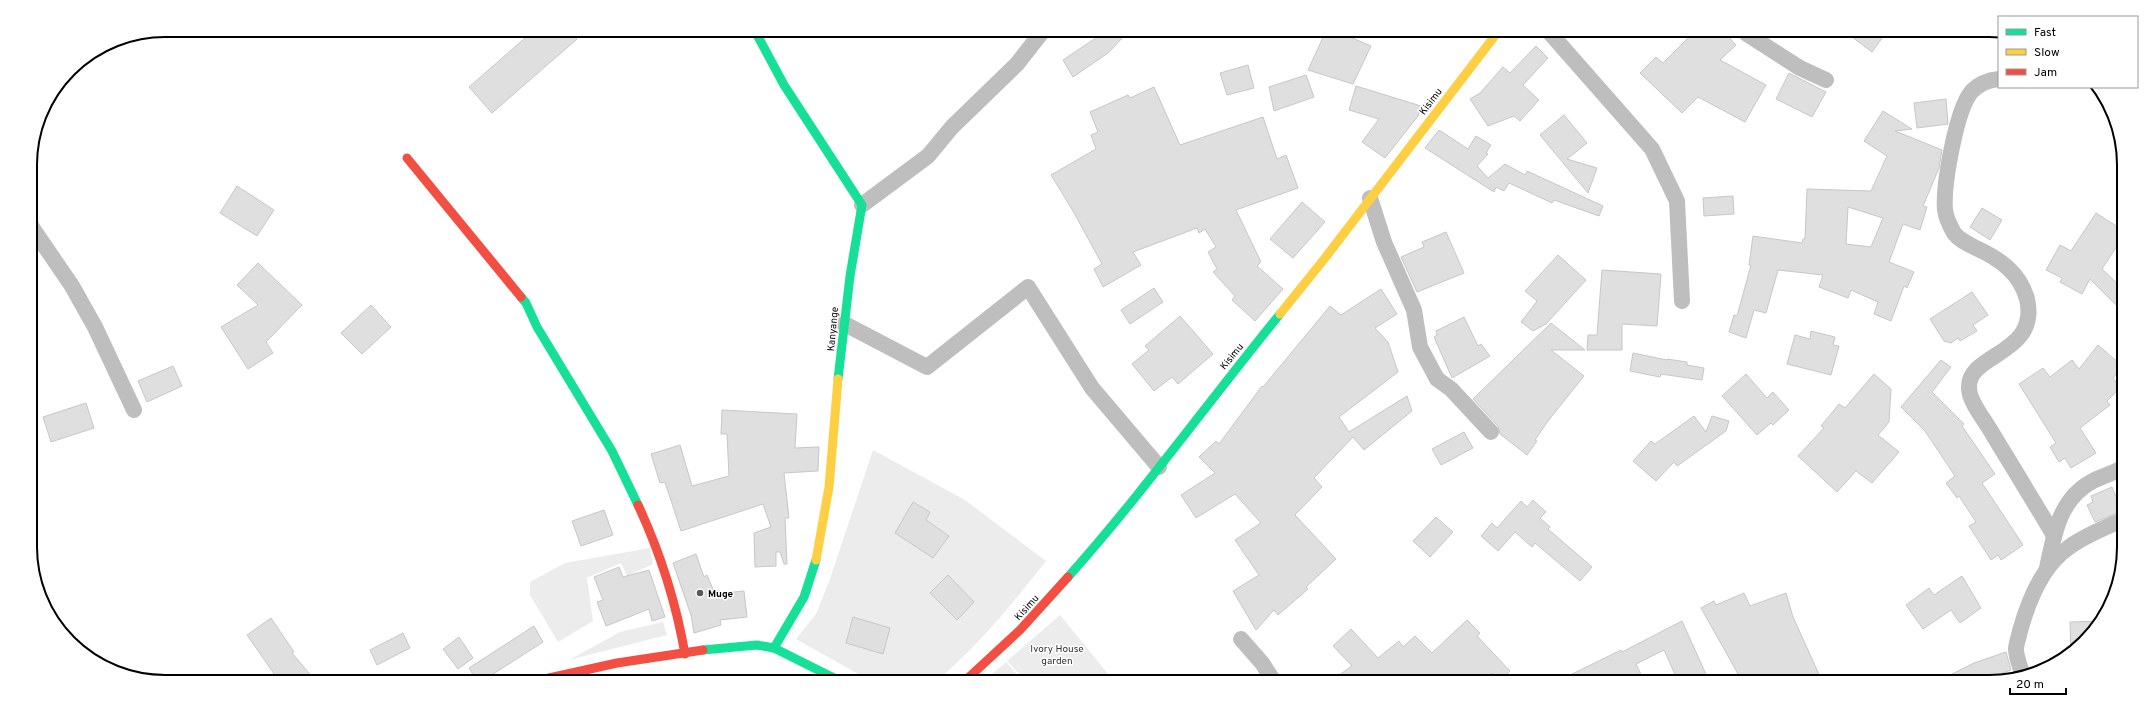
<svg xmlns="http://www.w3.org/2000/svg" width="2154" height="712" font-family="Overpass,sans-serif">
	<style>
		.green { fill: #ececec }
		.building { fill: #dfdfdf; stroke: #c7c7c7; fill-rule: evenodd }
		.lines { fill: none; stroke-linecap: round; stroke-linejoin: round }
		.street { stroke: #bebebe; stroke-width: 16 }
		.fast { stroke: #16e098; stroke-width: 9 }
		.slow { stroke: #ffcf43; stroke-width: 9 }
		.jam { stroke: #f24e42; stroke-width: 9 }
		.poi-dot { fill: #595959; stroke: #fff; stroke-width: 1.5 }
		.labels { text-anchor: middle; stroke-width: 3; stroke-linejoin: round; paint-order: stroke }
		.street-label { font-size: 10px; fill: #000; stroke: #fff }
		.poi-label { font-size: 10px; font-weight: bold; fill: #000; stroke: #fff; text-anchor: start }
		.park-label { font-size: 10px; fill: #333; stroke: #fff }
		.rim { fill: none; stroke: #000; stroke-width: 2 }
	</style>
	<rect width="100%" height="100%" fill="#fff"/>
	<!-- green -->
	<g class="green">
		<path d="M873,450L965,500L1046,561C1013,603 980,644 939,679H867L796,639L816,614L830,579Z"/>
		<polygon points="650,548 653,564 627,576 621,563 587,578 593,621 558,642 530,595 530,582 565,563"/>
		<polygon points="1060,615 1113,680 1024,679 1007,661"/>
		<polygon points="663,622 667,635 569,660 620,632"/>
		<polygon points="1006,662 1021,679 992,679 990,676"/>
	</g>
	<!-- building -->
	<g class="building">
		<polygon points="533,31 569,31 577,39 492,113 469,87"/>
		<polygon points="1105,32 1128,32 1108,53 1073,77 1063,60"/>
		<polygon points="1325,33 1341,33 1371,46 1353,84 1308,70"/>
		<polygon points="1692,34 1726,34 1736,45 1720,60 1766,85 1745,122 1698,97 1682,113 1640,73 1656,57 1663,63"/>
		<polygon points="1848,34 1885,34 1872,52"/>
		<polygon points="1536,46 1548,58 1523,85 1539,100 1520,121 1514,116 1488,126 1470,99 1480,93 1503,67 1510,73"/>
		<polygon points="1248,65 1254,88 1227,95 1220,73"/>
		<polygon points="1789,73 1826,92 1812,117 1776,99"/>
		<polygon points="1306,75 1314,97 1274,111 1269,87"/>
		<polygon points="1356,86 1421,106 1418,116 1385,158 1362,142 1379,119 1349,110"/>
		<polygon points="1154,87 1180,145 1263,117 1277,159 1286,155 1298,188 1236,210 1261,262 1257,266 1283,289 1255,321 1232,300 1235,296 1213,272 1217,269 1208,252 1216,247 1205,229 1199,233 1197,228 1133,252 1141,265 1103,287 1094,269 1102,264 1073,211 1051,175 1096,149 1091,135 1098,132 1090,112 1128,95 1130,98"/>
		<polygon points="1946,99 1948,124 1917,128 1914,103"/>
		<path d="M1883,111L1912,129L1895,131L1942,150L1939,168L1923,206L1927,207L1920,230L1903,224L1889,262L1914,272L1907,288L1904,286L1891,321L1874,314L1878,302L1851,290L1848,298L1819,287L1823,275L1778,270L1766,313L1754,310L1746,338L1729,332L1734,315L1737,316L1751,265H1749L1753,236L1802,243L1803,239H1805L1807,189L1871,191L1887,156L1864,141ZM1848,207L1883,218L1871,247L1846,244Z"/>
		<polygon points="1564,115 1587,143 1567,159 1597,168 1588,193 1540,135"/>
		<polygon points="1439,130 1468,149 1476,136 1491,145 1486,153 1488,154 1477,166 1488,178 1505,164 1525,175 1527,171 1603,206 1599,216 1554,200 1552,203 1509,183 1504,191 1496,187 1494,192 1425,148"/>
		<polygon points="237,186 274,210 257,236 220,213"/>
		<polygon points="1733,196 1734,214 1704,216 1703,198"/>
		<polygon points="1302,202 1325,222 1293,258 1270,239"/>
		<polygon points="1982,208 2002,220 1990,240 1970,227"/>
		<polygon points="2096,213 2121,229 2121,240 2102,269 2121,287 2121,310 2090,279 2082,294 2060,282 2062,278 2046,270 2060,245 2071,251"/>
		<polygon points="1446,232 1464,273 1417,292 1401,257 1424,247 1422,242"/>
		<polygon points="1558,255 1586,280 1546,324 1533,331 1521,322 1537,301 1525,291"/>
		<polygon points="258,263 302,305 266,342 273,353 248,369 221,327 258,305 237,285"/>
		<polygon points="1602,270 1661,274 1657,326 1622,324 1622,350 1587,350 1588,335 1597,335"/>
		<polygon points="1154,288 1163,302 1130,324 1121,310"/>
		<polygon points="1381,289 1397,314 1375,328 1388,342 1398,372 1339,417 1349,432 1407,396 1412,411 1364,450 1353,437 1314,478 1322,487 1295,515 1336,559 1306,587 1308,589 1278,615 1274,610 1256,630 1233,591 1259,575 1235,540 1261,523 1235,494 1196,518 1181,495 1215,473 1199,457 1216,441 1219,444 1262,386 1263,387 1330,306 1341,315"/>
		<polygon points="1972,292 1988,315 1973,325 1977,331 1960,341 1958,338 1951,343 1944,341 1930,319"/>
		<polygon points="371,305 391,327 362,354 341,333"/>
		<polygon points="1180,316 1213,354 1178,384 1172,377 1154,391 1132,364 1149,350 1145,346"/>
		<polygon points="1464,317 1478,346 1481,344 1490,356 1452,378 1434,337 1437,335 1436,331"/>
		<polygon points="1551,323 1585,350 1551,350 1584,376 1548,421 1535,440 1537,441 1527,455 1500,434 1498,426 1473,399"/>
		<polygon points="1811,331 1835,337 1833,345 1839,346 1831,375 1787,364 1795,335 1810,339"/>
		<polygon points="2098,345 2120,364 2120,370 2113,378 2120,388 2107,401 2110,405 2080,428 2096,453 2071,468 2065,458 2059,462 2050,447 2056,443 2019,384 2043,368 2050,377 2072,360 2079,369"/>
		<polygon points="1633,353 1667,360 1667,359 1687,362 1687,365 1704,368 1702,380 1661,374 1660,377 1630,371"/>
		<polygon points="1941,360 1951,367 1932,392 1964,424 1962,426 1995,474 1982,483 2023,545 2001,560 1998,555 1991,560 1969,526 1976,522 1959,496 1957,498 1946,483 1955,476 1925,431 1901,407"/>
		<polygon points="173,366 182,386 147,402 138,381"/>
		<polygon points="1746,374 1767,398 1773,392 1789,410 1773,425 1771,423 1757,435 1722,396"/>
		<polygon points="1874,374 1891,389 1889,422 1878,435 1899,452 1872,483 1856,471 1837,492 1798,456 1824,428 1821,426 1839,404 1845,408"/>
		<polygon points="86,403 94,428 51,442 43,417"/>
		<polygon points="722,410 797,414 795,448 819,447 818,471 784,473 789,518 785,518 787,564 784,564 780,552 776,552 776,566 755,567 754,533 771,527 763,504 681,531 665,482 660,483 651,454 680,445 692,486 729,476 727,434 721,434"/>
		<polygon points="1694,416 1706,432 1712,416 1729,421 1726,431 1677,466 1674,462 1656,481 1633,461 1651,441 1655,444"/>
		<polygon points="1464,432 1473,448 1441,465 1432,449"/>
		<polygon points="2112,487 2120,506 2120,512 2095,522 2087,505 2093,502 2091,496"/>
		<polygon points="1533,500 1546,512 1540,518 1550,527 1548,529 1592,567 1580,581 1535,543 1532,547 1515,532 1498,551 1481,536 1492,523 1497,528 1521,501 1527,507"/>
		<polygon points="913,502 930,512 926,520 949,536 933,558 895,533"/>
		<polygon points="604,510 613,535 581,546 572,521"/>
		<polygon points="1436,517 1453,532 1430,557 1413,541"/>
		<polygon points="696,554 704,577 707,575 715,594 744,591 747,617 720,620 721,625 694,633 691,615 673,563"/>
		<polygon points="619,567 623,577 649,570 665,617 652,621 649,609 606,626 597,602 603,600 594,577"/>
		<polygon points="948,575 974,602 957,620 930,593"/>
		<polygon points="1962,576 1981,608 1960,623 1951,610 1923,629 1906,605 1929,588 1934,595"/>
		<polygon points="1744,593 1750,606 1786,593 1793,617 1822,681 1742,681 1701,608 1714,601 1716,605"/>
		<polygon points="853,617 890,628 883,654 846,643"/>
		<polygon points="271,618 294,652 292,653 313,678 277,678 247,635"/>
		<polygon points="1467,620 1480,633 1477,636 1510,671 1500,681 1492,673 1484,681 1332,680 1352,666 1333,646 1351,629 1378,658 1399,641 1403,647 1415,636 1432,653"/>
		<polygon points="1682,621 1709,681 1678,681 1664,650 1636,664 1644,681 1558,681 1621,650 1622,652"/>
		<polygon points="2102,621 2101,622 2071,654 2070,622"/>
		<polygon points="534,626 543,642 487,678 475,678 469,668"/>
		<polygon points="403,633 410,648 377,665 370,650"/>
		<polygon points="459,637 473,658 458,669 443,649"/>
		<polygon points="2006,652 2011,670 1978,682 1936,682 1974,663"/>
	</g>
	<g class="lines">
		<!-- street -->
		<g class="street">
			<polyline points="1550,33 1652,149 1677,201 1682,301"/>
			<polyline points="1747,34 1800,68 1826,80"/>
			<path d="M1999,79C1989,80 1979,84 1972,91C1956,109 1943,186 1945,210C1946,218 1950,226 1954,233C1959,240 1968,244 1976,248C2000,259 2020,273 2027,299C2040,355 1967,353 1969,388C1969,402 1985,420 1992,433C2012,466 2033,500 2053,534"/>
			<polyline points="1370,198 1384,242 1414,310 1420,347 1437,379 1451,389 1491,432"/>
			<polyline points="862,205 928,156 952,127 1017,64 1042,32"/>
			<polyline points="31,226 72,286 95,327 134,410"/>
			<polyline points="843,323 927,367 1028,287 1092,388 1159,467"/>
			<path d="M2047,568C2054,535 2059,500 2091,482C2100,477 2111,474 2120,469"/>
			<polyline points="1241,639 1262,663 1273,680"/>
			<path d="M2023,676C2021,668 2016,658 2016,649C2016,644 2019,637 2020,631C2028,602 2042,566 2068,548C2084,536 2102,529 2120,521"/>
		</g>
		<!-- fast -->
		<g class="fast">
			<polyline points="755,31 784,85 862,205 850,276 838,379"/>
			<polyline points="521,297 526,303 537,327 612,451 638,505"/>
			<path d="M1068,577C1143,493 1209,401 1280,314"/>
			<polyline points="774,648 804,597 816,560"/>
			<polyline points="703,650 757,645 774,648 836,679"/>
		</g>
		<!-- slow -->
		<g class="slow">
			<polyline points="1280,314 1325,258 1497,33"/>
			<polyline points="816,560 829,487 838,379"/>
		</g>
		<!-- jam -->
		<g class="jam">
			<polyline points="407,158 521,297"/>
			<path d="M638,505C660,552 676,603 685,654"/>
			<polyline points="549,678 617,663 703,650"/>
			<polyline points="967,679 1020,630 1068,577"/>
		</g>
	</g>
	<!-- markers -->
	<circle class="poi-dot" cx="700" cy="593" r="4"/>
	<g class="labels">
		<!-- street labels -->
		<g class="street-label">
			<text transform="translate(1430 101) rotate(-53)" y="4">Kisimu</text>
			<text transform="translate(832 329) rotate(-85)" y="4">Kanyange</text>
			<text transform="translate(1231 356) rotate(-51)" y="4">Kisimu</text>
			<text transform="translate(1026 607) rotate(-48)" y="4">Kisimu</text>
		</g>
		<!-- poi labels -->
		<g class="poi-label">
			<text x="708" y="597">Muge</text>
		</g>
		<!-- park labels -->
		<g class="park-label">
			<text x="1057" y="652">Ivory House<tspan x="1057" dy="12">garden</tspan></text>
		</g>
	</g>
	<!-- crop -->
	<path d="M0 0H2154V712H0ZM165 37H1989A128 128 0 0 1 2117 165V547A128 128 0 0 1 1989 675H165A128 128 0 0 1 37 547V165A128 128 0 0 1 165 37Z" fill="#fff" fill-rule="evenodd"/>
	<path class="rim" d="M165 37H1989A128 128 0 0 1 2117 165V547A128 128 0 0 1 1989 675H165A128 128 0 0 1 37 547V165A128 128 0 0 1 165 37Z"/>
	<!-- legend -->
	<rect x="1998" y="16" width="140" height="72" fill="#ffffff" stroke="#999999"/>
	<rect x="2006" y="29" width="20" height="6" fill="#16e098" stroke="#999999"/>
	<text x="2034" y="36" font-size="12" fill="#000000">Fast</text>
	<rect x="2006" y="49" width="20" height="6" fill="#ffcf43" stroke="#999999"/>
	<text x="2034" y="56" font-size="12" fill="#000000">Slow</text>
	<rect x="2006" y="69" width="20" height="6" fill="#f24e42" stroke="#999999"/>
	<text x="2034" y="76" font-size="12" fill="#000000">Jam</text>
	<!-- scale -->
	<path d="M2010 688v6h56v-6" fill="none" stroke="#000000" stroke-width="2"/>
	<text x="2016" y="688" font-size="12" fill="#000000" stroke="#ffffff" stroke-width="3" paint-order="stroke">20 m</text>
</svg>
